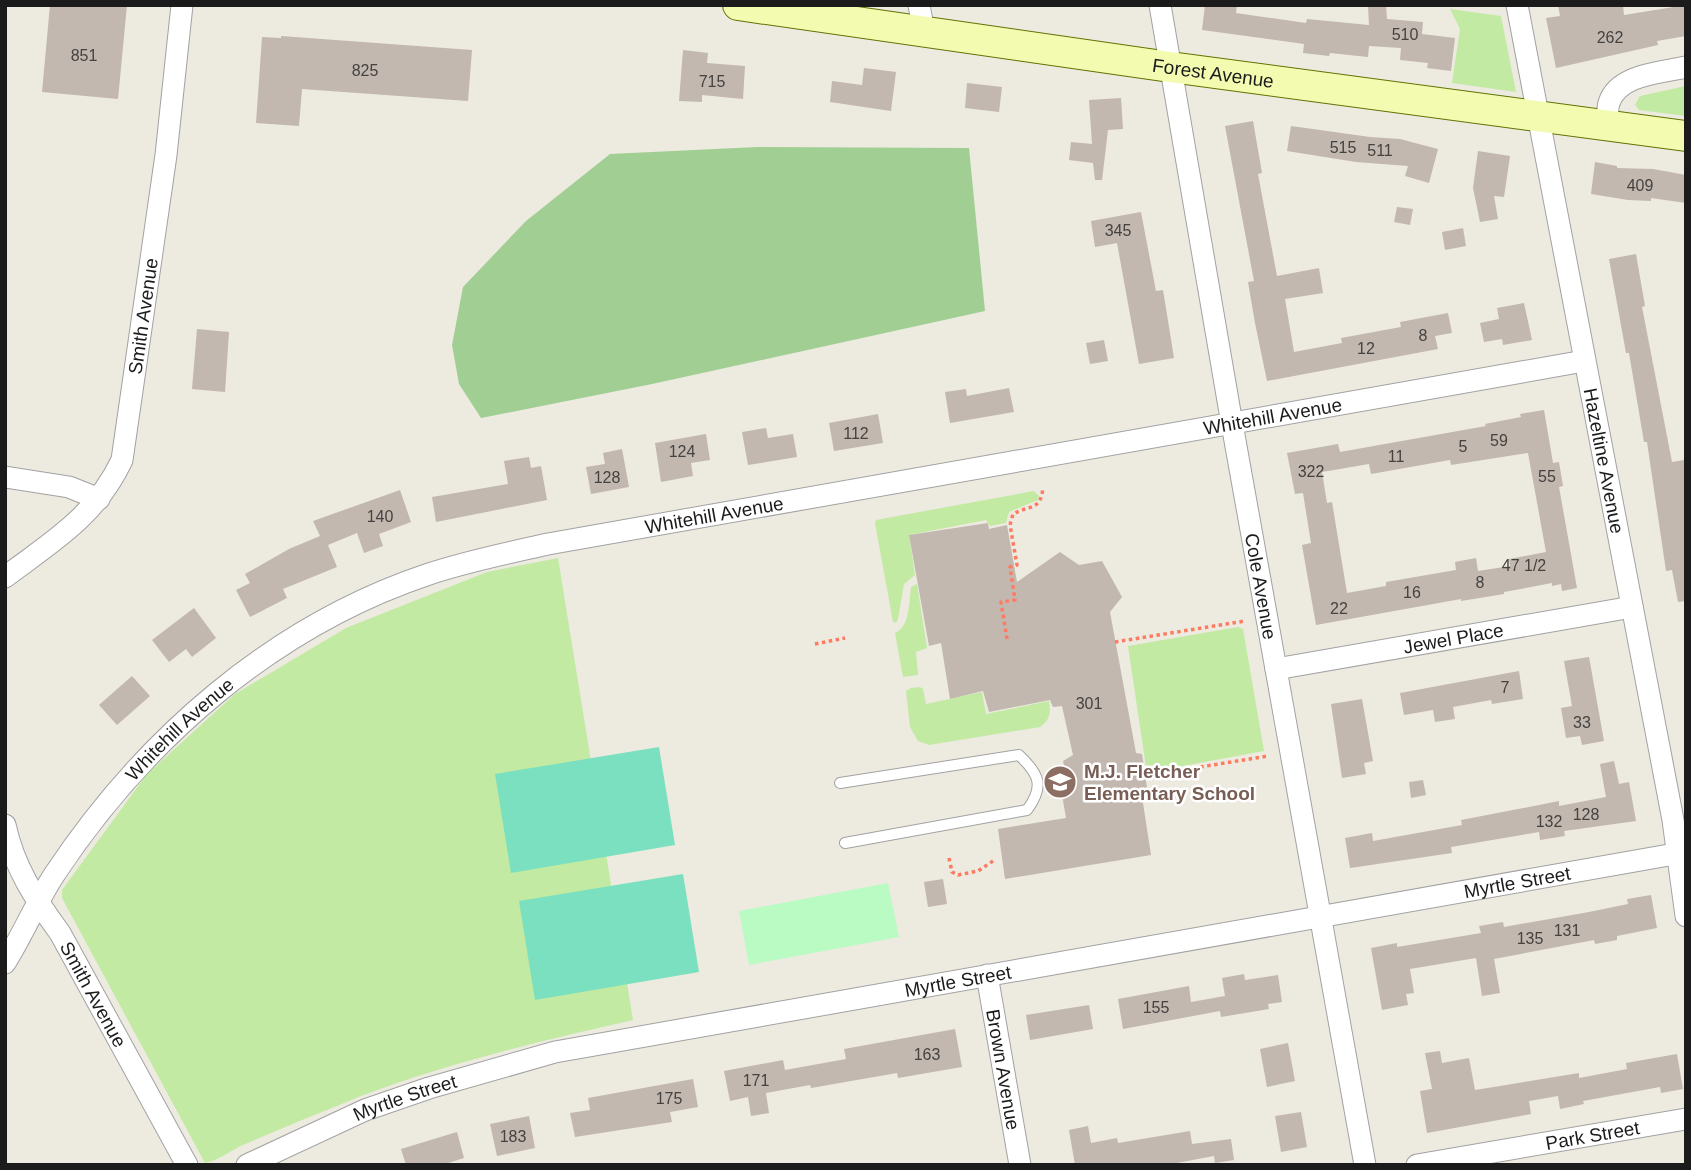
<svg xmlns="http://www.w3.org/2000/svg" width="1691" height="1170" font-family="Helvetica,sans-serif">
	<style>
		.grass { fill: #c2eaa3 }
		.forest { fill: #a1ce93 }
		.park { fill: #bafbc3 }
		.pitch { fill: #7ae0bf }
		.building { fill: #c2b8b0; fill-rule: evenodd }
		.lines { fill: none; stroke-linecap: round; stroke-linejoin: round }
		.lane-casing { stroke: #a2a2a2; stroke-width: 12 }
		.street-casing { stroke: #a2a2a2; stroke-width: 23 }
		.secondary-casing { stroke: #607301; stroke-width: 32 }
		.path { stroke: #fe7a60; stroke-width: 3.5; stroke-dasharray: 3.5 3.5; stroke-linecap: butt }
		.lane { stroke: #fff; stroke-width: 10 }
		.street { stroke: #fff; stroke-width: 21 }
		.secondary { stroke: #f3fbb0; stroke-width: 30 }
		.labels { text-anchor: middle; stroke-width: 5; stroke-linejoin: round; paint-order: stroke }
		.number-label { font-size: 16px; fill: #454240 }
		.street-label { font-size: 19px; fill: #1b1b1b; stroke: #fff }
		.education-label { font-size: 19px; font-weight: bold; fill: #785e54; stroke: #fff; text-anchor: start }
	</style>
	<rect width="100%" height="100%" fill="#edeae0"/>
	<!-- grass -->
	<g class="grass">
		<polygon points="1450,9 1501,16 1516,92 1452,83 1460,29"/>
		<polygon points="1686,86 1686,116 1639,110 1635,105 1640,96"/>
		<polygon points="1034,491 1039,496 1038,500 1009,512 1006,523 990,526 986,520 909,535 915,575 904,584 898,619 896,623 893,622 875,523 876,520"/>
		<path d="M558,558L633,1020C541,1041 450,1062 361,1096C322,1112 282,1128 243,1145C230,1151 219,1160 205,1163L62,898V890L147,774L235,694L346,628L487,572Z"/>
		<path d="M917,584L927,648L916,652L918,675L903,677L895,633C910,627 909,602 911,587Z"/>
		<polygon points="1238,627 1243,629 1264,751 1161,770 1153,765 1146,767 1128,646"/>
		<path d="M920,687L923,689L926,704L982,692L986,714L1049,701C1051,713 1050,720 1040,727L929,745L918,741L910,727L906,691L911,688Z"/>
	</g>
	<!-- forest -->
	<polygon class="forest" points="757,147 969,148 985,311 652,384 481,418 459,384 452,345 463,287 526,221 610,154"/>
	<!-- park -->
	<polygon class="park" points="888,883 899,937 749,965 739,911"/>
	<!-- pitch -->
	<g class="pitch">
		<polygon points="659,747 675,845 511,873 495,774"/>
		<polygon points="683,874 699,972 535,1000 519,901"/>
	</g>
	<!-- building -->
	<g class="building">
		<polygon points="50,5 127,5 118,99 42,92"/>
		<polygon points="1205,5 1237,5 1236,13 1306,23 1307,19 1369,25 1368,5 1386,5 1387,19 1423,22 1422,34 1455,38 1451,71 1427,68 1428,63 1400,60 1401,48 1369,46 1368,57 1330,53 1329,56 1303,53 1304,44 1202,30"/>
		<polygon points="1558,5 1623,5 1624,15 1686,5 1686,36 1657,41 1658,45 1556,68 1546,18 1560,16"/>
		<polygon points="281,36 472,50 468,101 302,89 299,126 256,123 262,37 281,38"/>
		<polygon points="683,50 708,53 707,63 745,66 743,99 702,95 702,102 679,101"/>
		<polygon points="864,68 896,72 891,111 830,102 832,81 862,85"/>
		<polygon points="967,83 1002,87 999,112 965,108"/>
		<polygon points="1121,98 1123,129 1108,130 1102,180 1095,180 1093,163 1069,160 1071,142 1092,144 1089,100"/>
		<polygon points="1253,121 1262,173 1258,174 1277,276 1319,268 1323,293 1285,299 1294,352 1342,343 1341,338 1401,327 1400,322 1448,313 1452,333 1435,336 1438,349 1267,381 1255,323 1248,282 1254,281 1225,126"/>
		<polygon points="1291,126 1370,137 1400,139 1438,149 1429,183 1405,176 1408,166 1356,162 1287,151"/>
		<polygon points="1478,151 1510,156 1504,197 1494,196 1498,219 1480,222 1473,188"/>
		<polygon points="1595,162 1617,166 1617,168 1653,169 1686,175 1686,203 1651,198 1651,201 1628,200 1591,194"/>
		<polygon points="1397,207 1413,209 1410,225 1394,222"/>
		<polygon points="1141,212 1156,291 1163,290 1174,358 1139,364 1117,243 1095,247 1091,221"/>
		<polygon points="1463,228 1466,246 1445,250 1442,232"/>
		<polygon points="1636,254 1645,306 1642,307 1672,462 1684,460 1686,471 1686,601 1678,602 1672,570 1666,571 1647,442 1644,442 1629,353 1626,353 1609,259"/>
		<polygon points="1524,303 1532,340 1503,345 1502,339 1484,342 1480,323 1499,319 1497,308"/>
		<polygon points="197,329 229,332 225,392 192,389"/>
		<polygon points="1104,340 1108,361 1090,364 1086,343"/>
		<polygon points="1009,388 1014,412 950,423 945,392 966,389 967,396"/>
		<path d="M1544,410L1553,463L1559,462L1563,486L1559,487L1577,588L1562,591L1561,584L1552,586V583L1504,592V594L1461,601V599L1316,625L1302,545L1311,543L1303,493L1295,494L1287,453L1338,444L1340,452L1486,426L1485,424L1521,417L1520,414ZM1528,453L1546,552L1509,559L1510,566L1478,571L1476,558L1455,562L1456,570L1386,582V586L1347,593L1332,502L1327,503L1322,472L1369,464L1371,474L1450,460L1451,465Z"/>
		<polygon points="878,414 883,443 834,451 829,423"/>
		<polygon points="766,428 768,438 793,434 797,457 748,465 742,432"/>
		<polygon points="706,434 710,460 691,463 693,476 661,482 655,443"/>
		<polygon points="622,449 629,487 591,494 586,467 605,464 603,453"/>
		<polygon points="529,457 531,468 541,466 547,500 436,522 432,497 508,484 504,461"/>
		<polygon points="400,490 411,522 379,534 383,546 364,553 357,533 328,545 337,567 283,589 287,598 250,617 236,590 250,583 245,574 289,549 320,536 313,521"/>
		<polygon points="988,523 989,529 1007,525 1017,582 1060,552 1079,565 1102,561 1122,597 1110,612 1136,753 1142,754 1147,788 1141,790 1151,855 1005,879 998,829 1066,818 1060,783 1067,779 1063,761 1073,755 1062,706 1053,707 1050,700 989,712 983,691 950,699 941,643 929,646 909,535"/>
		<polygon points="194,608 216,638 192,657 186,649 169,662 152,640"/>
		<polygon points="1589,657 1604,741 1582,745 1580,736 1566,738 1561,708 1572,706 1564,661"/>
		<polygon points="1519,671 1523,699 1492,704 1491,700 1453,707 1455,719 1435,722 1433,710 1404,715 1400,693"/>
		<polygon points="132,676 150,696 117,725 99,705"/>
		<polygon points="1362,699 1373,761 1364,763 1366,774 1342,778 1331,704"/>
		<polygon points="1614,761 1619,784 1629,782 1636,821 1564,831 1565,836 1540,840 1539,832 1451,847 1452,853 1350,868 1345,838 1372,833 1373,841 1462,825 1461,820 1534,806 1559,801 1559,806 1606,797 1600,764"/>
		<polygon points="1423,780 1426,795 1411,798 1409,782"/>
		<polygon points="943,879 947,904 928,907 924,882"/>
		<polygon points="1651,895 1657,928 1617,936 1617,940 1595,944 1594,940 1494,959 1500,993 1482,996 1476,958 1410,969 1414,993 1406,994 1408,1005 1382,1010 1371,948 1397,943 1397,947 1481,933 1479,926 1503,922 1504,927 1589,912 1628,904 1627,899"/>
		<polygon points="1244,974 1245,980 1278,975 1282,1002 1268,1004 1269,1009 1221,1017 1220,1011 1123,1029 1118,999 1189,986 1191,1002 1225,996 1222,978"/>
		<polygon points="1089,1005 1093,1029 1030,1040 1026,1015"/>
		<polygon points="955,1029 962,1067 898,1078 897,1073 811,1088 810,1085 766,1093 769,1113 751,1116 748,1097 730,1101 724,1071 783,1060 785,1070 846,1059 844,1049"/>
		<polygon points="1288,1043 1295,1081 1267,1087 1260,1049"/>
		<polygon points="1440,1051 1442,1063 1469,1058 1475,1090 1579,1073 1579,1078 1627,1069 1626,1063 1677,1054 1683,1089 1661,1093 1660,1087 1583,1101 1584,1104 1560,1109 1558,1096 1529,1101 1531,1114 1427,1133 1420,1091 1432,1089 1425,1053"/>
		<polygon points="693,1079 698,1107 670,1112 672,1122 575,1137 570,1113 590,1110 588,1098"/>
		<polygon points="1301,1112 1307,1147 1281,1152 1275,1116"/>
		<polygon points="529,1116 535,1148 497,1156 490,1124"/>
		<polygon points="1088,1126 1091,1143 1117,1138 1118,1143 1190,1131 1192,1144 1231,1139 1234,1160 1215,1163 1214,1156 1166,1165 1075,1165 1069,1130"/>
		<polygon points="457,1132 464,1158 442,1165 406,1165 401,1149"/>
	</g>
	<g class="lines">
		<defs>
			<path id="lane" d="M840,783L1019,755C1039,774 1045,786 1027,810L845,843"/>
			<g id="street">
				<polyline points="919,5 924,32"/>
				<path id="s1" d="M1160,5L1232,424L1365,1165"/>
				<path id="s2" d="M1517,5L1673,820L1686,916"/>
				<path d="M1607,125C1608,118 1607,109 1609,103C1618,74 1661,73 1686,67"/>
				<polyline points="5,477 69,487 99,499"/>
				<path id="s3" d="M5,577C53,541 95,517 122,460L166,155L182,5"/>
				<path id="s4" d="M1276,669L1632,607"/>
				<path id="s5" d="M5,825C14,867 35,899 60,933L187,1165"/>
				<path id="s6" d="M5,963C23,934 36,903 54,875C144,739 273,626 429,574C468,561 508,553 548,544L1584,361"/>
				<path id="s7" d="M987,975L1020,1165"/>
				<path id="s8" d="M247,1165L365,1110L429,1088L555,1052L1686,852"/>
				<path id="s9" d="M1417,1165L1686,1119"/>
			</g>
			<g id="secondary">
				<path id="s10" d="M738,5L1170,67L1686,136"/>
			</g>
		</defs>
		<!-- lane casing -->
		<use href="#lane" class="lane-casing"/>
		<!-- street casing -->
		<use href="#street" class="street-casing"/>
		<!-- secondary casing -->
		<use href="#secondary" class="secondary-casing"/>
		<!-- path -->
		<g class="path">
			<path d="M1007,639L1001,602L1015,600L1010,567L1017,565L1010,525L1013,514C1032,504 1040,511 1043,488"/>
			<polyline points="1115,642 1245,621"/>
			<polyline points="815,644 845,638"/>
			<polyline points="1145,776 1268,756"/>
			<polyline points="949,858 952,872 958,875 978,871 993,861"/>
		</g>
		<!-- lane -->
		<use href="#lane" class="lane"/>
		<!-- street -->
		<use href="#street" class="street"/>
		<!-- secondary -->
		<use href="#secondary" class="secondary"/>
	</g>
	<!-- icons -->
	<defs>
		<symbol id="school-disc" viewBox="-11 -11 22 22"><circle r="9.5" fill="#8d6e63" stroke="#fff"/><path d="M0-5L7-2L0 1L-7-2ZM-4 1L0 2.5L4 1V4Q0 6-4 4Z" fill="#fff"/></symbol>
	</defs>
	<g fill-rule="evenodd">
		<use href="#school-disc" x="1041" y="763" width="38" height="38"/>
	</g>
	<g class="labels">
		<!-- number labels -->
		<g class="number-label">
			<text x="1405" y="40">510</text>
			<text x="1610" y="43">262</text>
			<text x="84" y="61">851</text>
			<text x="365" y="76">825</text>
			<text x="712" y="87">715</text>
			<text x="1343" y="153">515</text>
			<text x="1380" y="156">511</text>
			<text x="1640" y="191">409</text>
			<text x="1118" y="236">345</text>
			<text x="1423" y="341">8</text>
			<text x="1366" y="354">12</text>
			<text x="856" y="439">112</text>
			<text x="1499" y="446">59</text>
			<text x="1463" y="452">5</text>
			<text x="682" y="457">124</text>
			<text x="1396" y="462">11</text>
			<text x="1311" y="477">322</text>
			<text x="1547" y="482">55</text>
			<text x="607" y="483">128</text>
			<text x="380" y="522">140</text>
			<text x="1524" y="571">47 1/2</text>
			<text x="1480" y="588">8</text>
			<text x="1412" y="598">16</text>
			<text x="1339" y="614">22</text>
			<text x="1505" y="693">7</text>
			<text x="1089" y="709">301</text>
			<text x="1582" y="728">33</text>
			<text x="1586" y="820">128</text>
			<text x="1549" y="827">132</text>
			<text x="1567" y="936">131</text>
			<text x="1530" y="944">135</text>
			<text x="1156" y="1013">155</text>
			<text x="927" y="1060">163</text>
			<text x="756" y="1086">171</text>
			<text x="669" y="1104">175</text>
			<text x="513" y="1142">183</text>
		</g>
		<!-- street labels -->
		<g class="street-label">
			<text dy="7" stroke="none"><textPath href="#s10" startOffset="480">Forest Avenue</textPath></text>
			<text dy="7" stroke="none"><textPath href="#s3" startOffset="313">Smith Avenue</textPath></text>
			<text dy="7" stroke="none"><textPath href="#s6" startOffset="1449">Whitehill Avenue</textPath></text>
			<text dy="7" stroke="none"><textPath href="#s2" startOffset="464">Hazeltine Avenue</textPath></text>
			<text dy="7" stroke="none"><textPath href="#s6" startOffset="882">Whitehill Avenue</textPath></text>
			<text dy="7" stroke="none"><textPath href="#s1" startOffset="590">Cole Avenue</textPath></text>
			<text dy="7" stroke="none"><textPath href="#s4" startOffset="180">Jewel Place</textPath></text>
			<text dy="7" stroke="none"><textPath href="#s6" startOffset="294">Whitehill Avenue</textPath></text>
			<text dy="7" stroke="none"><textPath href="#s8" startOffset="1306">Myrtle Street</textPath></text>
			<text dy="7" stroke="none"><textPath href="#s8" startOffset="738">Myrtle Street</textPath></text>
			<text dy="7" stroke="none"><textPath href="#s5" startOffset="192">Smith Avenue</textPath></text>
			<text dy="7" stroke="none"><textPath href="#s7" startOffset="96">Brown Avenue</textPath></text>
			<text dy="7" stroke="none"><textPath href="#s8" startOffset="172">Myrtle Street</textPath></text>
			<text dy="7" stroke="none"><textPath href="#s9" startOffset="178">Park Street</textPath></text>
		</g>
		<!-- education labels -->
		<g class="education-label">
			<text x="1084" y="778">M.J. Fletcher<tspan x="1084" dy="22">Elementary School</tspan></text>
		</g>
	</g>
	<!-- border -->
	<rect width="1691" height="1170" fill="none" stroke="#1b1b1b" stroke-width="14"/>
</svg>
